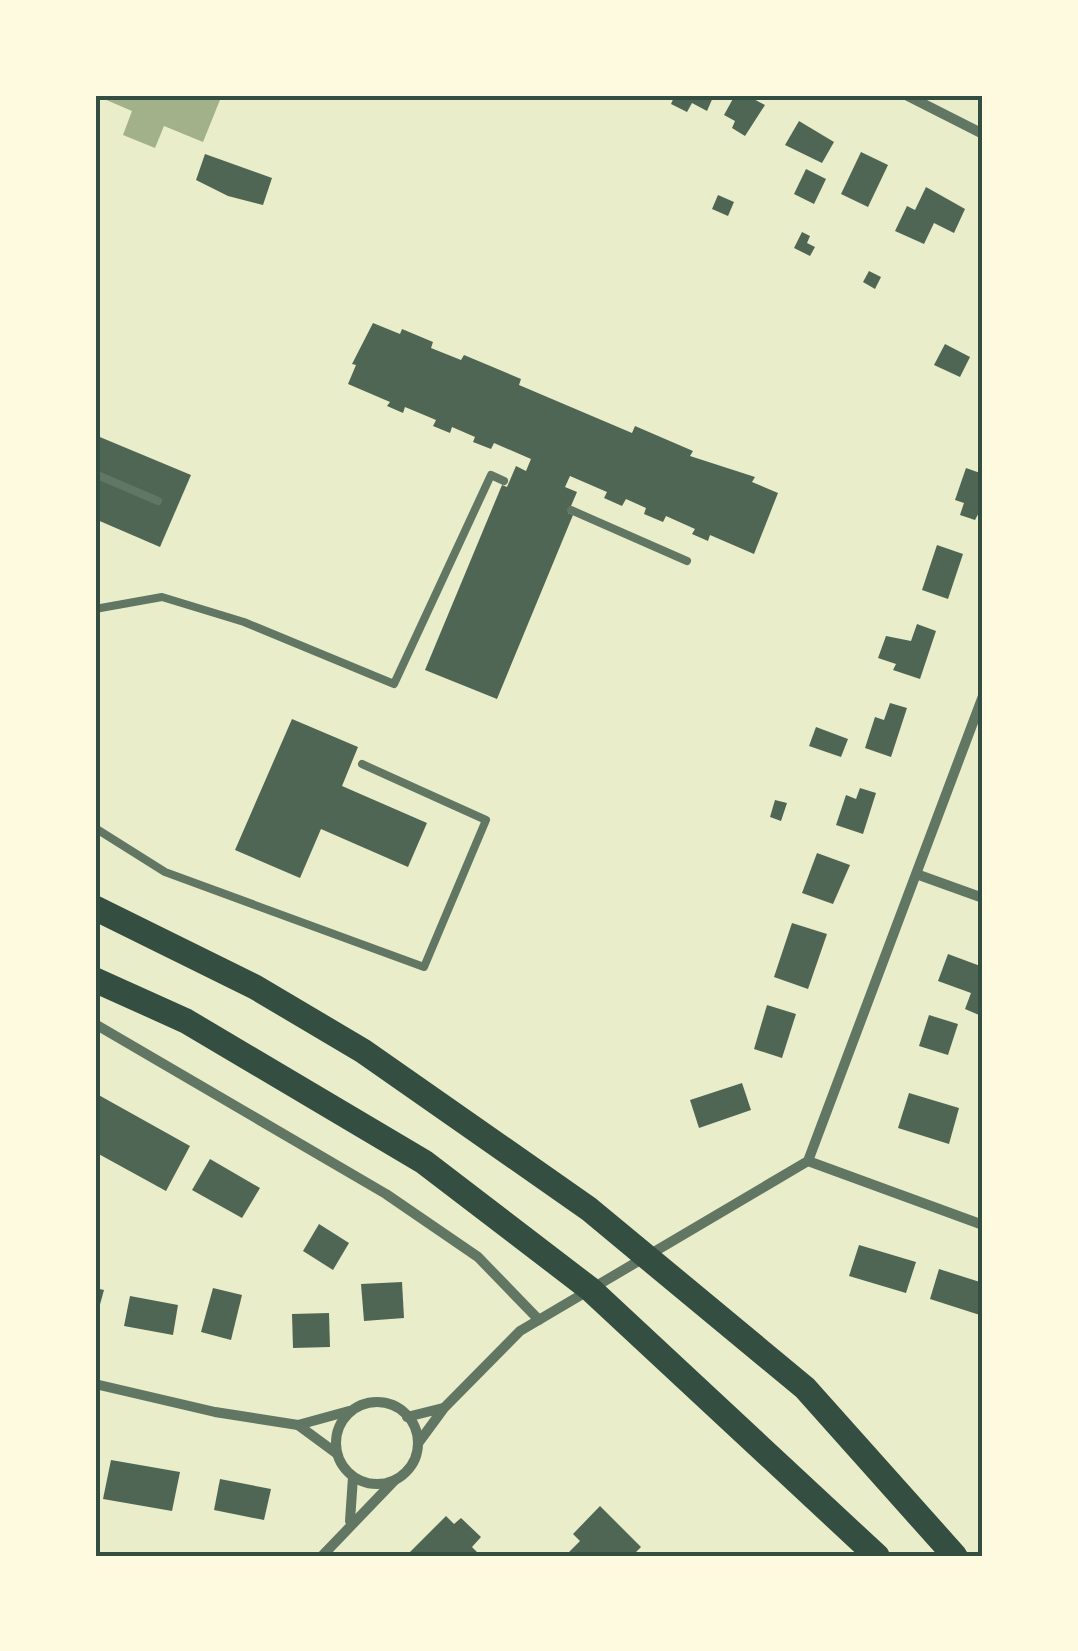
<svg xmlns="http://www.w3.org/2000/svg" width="1078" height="1651" font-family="Poppins,sans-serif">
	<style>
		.water { fill: #a3b18a }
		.building { fill: #4f6655 }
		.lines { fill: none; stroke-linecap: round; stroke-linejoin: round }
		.service { stroke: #617663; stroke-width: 8 }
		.minor { stroke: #617663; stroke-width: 10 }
		.primary { stroke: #344e41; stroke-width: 25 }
		.neatline { fill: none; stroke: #344e41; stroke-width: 4 }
	</style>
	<rect width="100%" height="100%" fill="#e9edc9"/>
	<!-- water -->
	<polygon class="water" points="222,95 203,142 164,126 155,148 123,135 132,111 97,96"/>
	<!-- building -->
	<g class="building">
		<polygon points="675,95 714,95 707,111 692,103 687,112 671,104"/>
		<polygon points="735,95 746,95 765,105 745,136 732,128 735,121 724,115"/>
		<polygon points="799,121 834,142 822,163 785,145"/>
		<polygon points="861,152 888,165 868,207 841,194"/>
		<polygon points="205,154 272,178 263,205 228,196 196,180"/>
		<polygon points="806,169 826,179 814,204 794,194"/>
		<polygon points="926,187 965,209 954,233 934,223 924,244 895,231 907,206 915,210"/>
		<polygon points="718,195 734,202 728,216 712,209"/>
		<polygon points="802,232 810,236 807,243 815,247 810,256 794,248"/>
		<polygon points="869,271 881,277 875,289 863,282"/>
		<polygon points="373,323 400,334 402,329 433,342 431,348 461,360 464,355 521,379 519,385 632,433 635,426 693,451 690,456 755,477 752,482 778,493 754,554 710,535 708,541 692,534 695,529 666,516 663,522 644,514 646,508 626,499 622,506 604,498 607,492 570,476 565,487 577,492 568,513 573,515 497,699 425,670 502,485 507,487 516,466 526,471 531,459 494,443 491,449 473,442 475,437 452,427 450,433 433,426 436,420 405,407 403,413 387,406 390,402 348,384 356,365 352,364"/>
		<polygon points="945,344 970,357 960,377 934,365"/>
		<polygon points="95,435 191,475 160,547 95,519"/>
		<polygon points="966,468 983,474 983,505 975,520 960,515 964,503 955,500"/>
		<polygon points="937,545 963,554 948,599 922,590"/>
		<polygon points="917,624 936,631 920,679 893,670 896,664 878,658 886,636 911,641"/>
		<polygon points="890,703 907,708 891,757 865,748 875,717 884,720"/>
		<polygon points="292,719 358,747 342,786 427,823 408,867 321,829 300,878 235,850"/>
		<polygon points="816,727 848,739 841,757 809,746"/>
		<polygon points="860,788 876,793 863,834 836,825 846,795 856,799"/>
		<polygon points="775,800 787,803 781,821 770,817"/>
		<polygon points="817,853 850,865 833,904 802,893"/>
		<polygon points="792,923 827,934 808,989 774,977"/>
		<polygon points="948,954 983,967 979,1015 965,1009 971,993 938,981"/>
		<polygon points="767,1005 796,1014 782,1058 754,1049"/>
		<polygon points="929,1015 958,1024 948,1055 919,1046"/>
		<polygon points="742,1083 751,1110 699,1128 690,1100"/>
		<polygon points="95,1093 190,1146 166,1191 95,1152"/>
		<polygon points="909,1093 959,1108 949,1144 898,1128"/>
		<polygon points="210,1159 260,1188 242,1218 192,1190"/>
		<polygon points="319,1224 349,1243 333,1270 303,1251"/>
		<polygon points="859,1245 916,1262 906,1293 849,1276"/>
		<polygon points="939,1269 983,1283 983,1316 930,1299"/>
		<polygon points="402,1282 404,1318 364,1321 361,1284"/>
		<polygon points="95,1288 104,1290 96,1319 95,1319"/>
		<polygon points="213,1288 242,1295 231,1340 201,1332"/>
		<polygon points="130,1296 178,1305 173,1335 124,1326"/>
		<polygon points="329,1313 330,1347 293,1348 292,1314"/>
		<polygon points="111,1460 180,1472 172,1511 103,1499"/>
		<polygon points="220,1479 271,1489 264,1520 214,1510"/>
		<polygon points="600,1506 641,1547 632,1556 565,1556 580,1541 573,1534"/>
		<polygon points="446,1516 454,1524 461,1518 481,1537 472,1547 481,1556 406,1556"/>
	</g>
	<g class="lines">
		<!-- service -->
		<g class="service">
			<polyline points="95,474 158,501"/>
			<polyline points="571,510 687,561"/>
			<polyline points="95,609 162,597 244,622 394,684 491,475 504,481"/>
			<polyline points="95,828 165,872 424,967 486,820 362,764"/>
		</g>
		<!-- minor -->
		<g class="minor">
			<polyline points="906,95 983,134"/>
			<polyline points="919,875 983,898"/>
			<polyline points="95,1024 386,1194 478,1257 539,1320"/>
			<polyline points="808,1161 983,1225"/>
			<polyline points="95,1384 215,1412 298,1425 349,1411"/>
			<circle cx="377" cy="1443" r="41"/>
			<polyline points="407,1417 443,1408"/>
			<polyline points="298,1425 336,1453"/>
			<polyline points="419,1442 444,1408 520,1331 808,1161 983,696"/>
			<polyline points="350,1521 353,1477"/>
			<polyline points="322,1556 394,1481"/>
		</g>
		<!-- primary -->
		<g class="primary">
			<polyline points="95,908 255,987 363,1051 589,1209 805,1388 955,1556"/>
			<polyline points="95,980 186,1021 424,1162 590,1289 877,1556"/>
		</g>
	</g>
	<!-- border -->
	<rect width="1078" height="1651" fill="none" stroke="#fefae0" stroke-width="195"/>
	<rect x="98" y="98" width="882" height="1456" class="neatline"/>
</svg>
